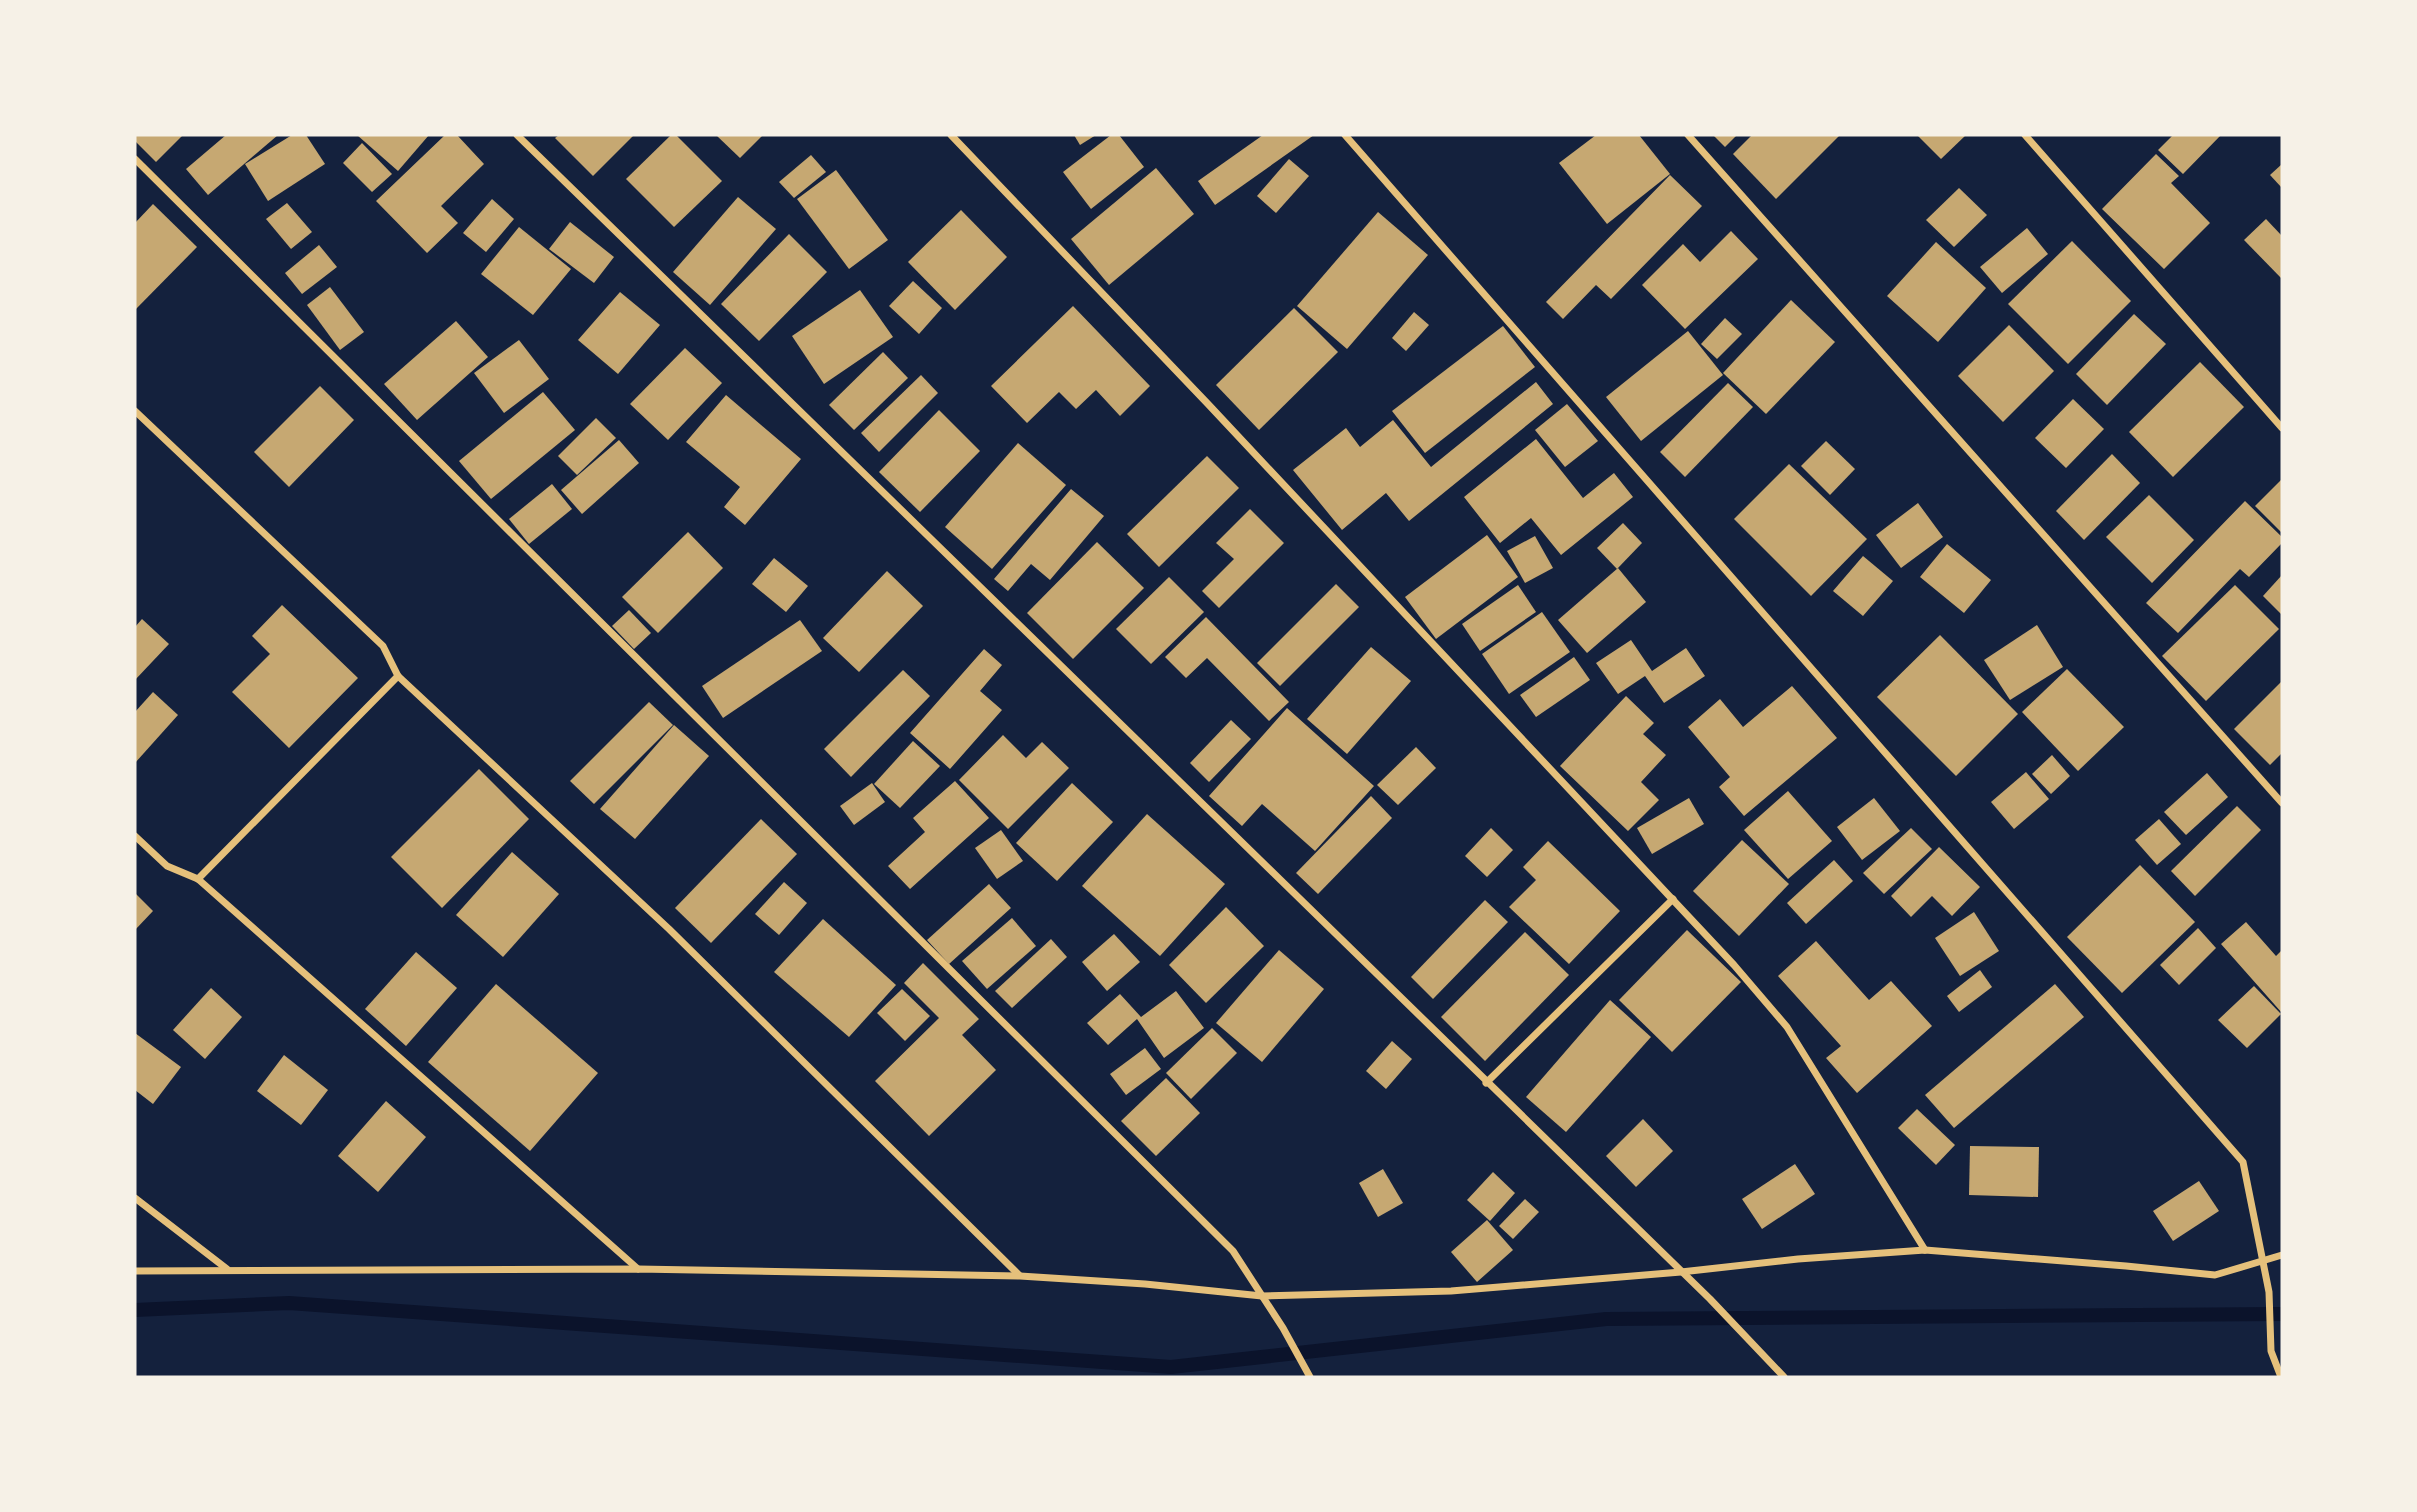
<svg xmlns="http://www.w3.org/2000/svg" width="2417" height="1512" font-family="Helvetica,sans-serif">
	<style>
		.lines { fill: none; stroke-linecap: round; stroke-linejoin: round }
		.stream { stroke: #0b132b; stroke-width: 14 }
		.building { fill: #c6a872 }
		.minor { stroke: #e5c07b; stroke-width: 7 }
	</style>
	<rect width="100%" height="100%" fill="#14213d"/>
	<g class="lines">
		<!-- stream -->
		<polyline class="stream" points="135,1310 289,1303 1171,1367 1606,1319 2282,1314"/>
	</g>
	<!-- building -->
	<g class="building">
		<polygon points="135,135 183,135 156,162 135,141"/>
		<polygon points="226,135 278,135 208,195 186,169"/>
		<polygon points="292,135 306,135 325,164 268,201 245,164"/>
		<polygon points="357,135 429,135 398,171"/>
		<polygon points="445,135 457,135 484,164 441,206 458,223 427,253 376,201"/>
		<polygon points="559,135 634,135 593,176 555,138"/>
		<polygon points="671,135 676,135 722,181 674,227 626,179"/>
		<polygon points="716,135 763,135 740,158"/>
		<polygon points="1074,135 1096,135 1080,145"/>
		<polygon points="1111,135 1119,135 1144,167 1091,209 1063,172"/>
		<polygon points="1263,135 1314,135 1215,205 1198,181"/>
		<polygon points="1596,135 1639,135 1670,174 1607,224 1559,163"/>
		<polygon points="1713,135 1737,135 1725,147"/>
		<polygon points="1752,135 1840,135 1776,199 1733,154"/>
		<polygon points="1917,135 1966,135 1941,159"/>
		<polygon points="2171,135 2221,135 2183,174 2158,150 2172,136"/>
		<polygon points="362,143 392,174 372,192 343,163"/>
		<polygon points="2156,154 2179,176 2171,183 2210,223 2164,269 2102,209"/>
		<polygon points="811,155 826,172 794,198 779,182"/>
		<polygon points="1289,159 1309,176 1276,213 1257,196"/>
		<polygon points="2282,164 2282,188 2270,175"/>
		<polygon points="1156,168 1194,214 1109,285 1071,239"/>
		<polygon points="836,170 888,240 849,269 797,199"/>
		<polygon points="1670,175 1702,206 1611,299 1596,285 1563,319 1546,302"/>
		<polygon points="1959,188 1987,215 1954,247 1926,220"/>
		<polygon points="738,197 776,229 710,305 673,272"/>
		<polygon points="492,199 514,219 486,252 463,233"/>
		<polygon points="287,203 312,232 291,249 266,219"/>
		<polygon points="153,204 197,247 135,310 135,223"/>
		<polygon points="961,210 1007,257 955,310 908,262"/>
		<polygon points="1378,212 1428,255 1347,349 1297,306"/>
		<polygon points="2266,219 2282,236 2282,279 2244,240"/>
		<polygon points="570,222 614,257 594,283 549,249"/>
		<polygon points="519,227 571,269 533,315 481,274"/>
		<polygon points="2027,228 2048,254 2002,293 1980,267"/>
		<polygon points="1731,231 1758,259 1685,329 1642,285 1683,244 1700,262"/>
		<polygon points="789,234 827,272 759,341 721,304"/>
		<polygon points="2072,241 2131,301 2068,364 2008,304"/>
		<polygon points="1936,242 1986,288 1938,342 1887,296"/>
		<polygon points="319,245 337,267 302,294 285,273"/>
		<polygon points="913,281 942,308 919,334 889,306"/>
		<polygon points="330,287 364,332 340,350 307,305"/>
		<polygon points="860,290 893,337 824,384 792,336"/>
		<polygon points="620,292 660,325 618,374 578,340"/>
		<polygon points="1791,300 1835,342 1766,414 1723,373"/>
		<polygon points="1073,306 1150,386 1120,416 1096,390 1076,409 1059,392 1027,423 991,386"/>
		<polygon points="1294,308 1338,352 1259,430 1216,385"/>
		<polygon points="1414,312 1429,325 1406,351 1392,338"/>
		<polygon points="2134,314 2166,344 2107,405 2076,374"/>
		<polygon points="1725,318 1742,334 1717,359 1701,344"/>
		<polygon points="456,321 488,357 417,420 384,384"/>
		<polygon points="2009,325 2054,371 2003,422 1958,376"/>
		<polygon points="1503,326 1535,367 1425,453 1392,411"/>
		<polygon points="1688,331 1723,375 1641,441 1606,397"/>
		<polygon points="519,340 549,379 504,413 474,373"/>
		<polygon points="685,348 722,383 668,440 630,404"/>
		<polygon points="883,352 908,378 854,430 829,405"/>
		<polygon points="2200,362 2244,407 2173,477 2129,432"/>
		<polygon points="921,375 938,393 879,452 861,433"/>
		<polygon points="1536,382 1553,404 1409,521 1386,493 1342,530 1293,470 1346,428 1360,447 1393,420 1431,467"/>
		<polygon points="1728,383 1753,407 1685,477 1660,452"/>
		<polygon points="320,386 354,420 289,487 254,452"/>
		<polygon points="543,392 575,430 491,499 459,461"/>
		<polygon points="726,395 801,459 745,525 724,507 740,487 686,442"/>
		<polygon points="2073,399 2104,429 2066,468 2035,438"/>
		<polygon points="1567,404 1598,441 1565,467 1535,430"/>
		<polygon points="939,410 980,451 920,512 879,472"/>
		<polygon points="596,418 616,438 577,475 558,456"/>
		<polygon points="1536,439 1583,498 1614,473 1633,497 1561,555 1531,518 1500,543 1464,497"/>
		<polygon points="619,440 639,463 582,514 561,490"/>
		<polygon points="1826,441 1855,469 1830,495 1801,466"/>
		<polygon points="1018,443 1066,485 992,569 945,527"/>
		<polygon points="2112,454 2140,483 2084,540 2056,511"/>
		<polygon points="1207,456 1239,488 1159,567 1127,534"/>
		<polygon points="1789,464 1867,539 1811,596 1734,519"/>
		<polygon points="2282,479 2282,533 2255,506"/>
		<polygon points="552,484 572,509 529,544 509,519"/>
		<polygon points="1071,489 1104,516 1050,580 1031,564 1008,591 994,579"/>
		<polygon points="2149,495 2194,540 2152,583 2106,537"/>
		<polygon points="2245,501 2282,537 2282,543 2249,577 2240,569 2178,633 2146,603"/>
		<polygon points="1918,503 1943,537 1901,568 1876,535"/>
		<polygon points="1250,509 1284,543 1219,608 1202,591 1234,559 1216,543"/>
		<polygon points="1623,523 1642,543 1617,569 1597,548"/>
		<polygon points="688,532 723,568 658,633 622,597"/>
		<polygon points="1487,535 1518,577 1436,639 1405,597"/>
		<polygon points="1535,536 1553,568 1525,583 1507,551"/>
		<polygon points="1097,542 1144,588 1073,659 1027,613"/>
		<polygon points="1947,544 1991,580 1964,613 1920,577"/>
		<polygon points="1863,556 1893,581 1863,616 1833,591"/>
		<polygon points="774,558 808,586 786,612 752,584"/>
		<polygon points="1618,568 1646,602 1587,653 1558,620"/>
		<polygon points="887,571 923,606 859,672 823,638"/>
		<polygon points="2282,575 2282,615 2263,596"/>
		<polygon points="1169,577 1204,612 1151,664 1116,629"/>
		<polygon points="1336,584 1359,607 1280,686 1257,663"/>
		<polygon points="1518,585 1536,612 1480,651 1462,624"/>
		<polygon points="2235,585 2279,629 2206,701 2162,656"/>
		<polygon points="282,605 358,678 289,748 232,692 270,654 252,636"/>
		<polygon points="629,610 651,633 634,649 612,626"/>
		<polygon points="1542,612 1570,652 1509,694 1482,654"/>
		<polygon points="1206,617 1289,702 1269,721 1207,658 1186,678 1165,657"/>
		<polygon points="142,619 169,644 135,680 135,627"/>
		<polygon points="800,620 822,651 723,718 702,686"/>
		<polygon points="2037,625 2063,667 2010,700 1984,660"/>
		<polygon points="1940,635 2018,714 1956,776 1877,697"/>
		<polygon points="1631,640 1652,671 1686,648 1705,676 1664,703 1645,676 1618,694 1596,663"/>
		<polygon points="1371,647 1411,681 1347,754 1307,719"/>
		<polygon points="984,649 1002,665 980,691 1002,710 950,769 910,733"/>
		<polygon points="1574,657 1590,680 1536,717 1520,695"/>
		<polygon points="2067,669 2124,727 2078,771 2022,712"/>
		<polygon points="903,670 930,696 851,777 824,749"/>
		<polygon points="2282,681 2282,753 2270,765 2234,729"/>
		<polygon points="1792,686 1837,738 1744,816 1719,787 1730,777 1688,727 1720,699 1743,727"/>
		<polygon points="153,692 178,715 135,763 135,712"/>
		<polygon points="1626,696 1654,723 1643,734 1666,755 1641,782 1659,800 1628,831 1560,766"/>
		<polygon points="649,702 673,725 594,804 570,781"/>
		<polygon points="1287,708 1374,786 1315,851 1262,804 1242,826 1209,796"/>
		<polygon points="1231,720 1251,739 1209,782 1190,763"/>
		<polygon points="674,725 709,756 635,839 600,809"/>
		<polygon points="1003,735 1026,758 1042,742 1069,768 1008,829 959,780"/>
		<polygon points="913,741 940,766 900,808 874,784"/>
		<polygon points="1416,747 1436,768 1398,805 1377,785"/>
		<polygon points="2052,755 2070,776 2051,794 2032,774"/>
		<polygon points="479,769 529,819 442,908 391,857"/>
		<polygon points="2026,772 2049,799 2014,829 1991,802"/>
		<polygon points="2207,773 2228,797 2186,835 2164,812"/>
		<polygon points="955,781 989,818 910,889 888,866 925,832 913,818"/>
		<polygon points="872,783 885,802 854,825 840,806"/>
		<polygon points="1072,783 1113,822 1057,881 1016,843"/>
		<polygon points="1788,791 1832,841 1788,879 1744,830"/>
		<polygon points="1371,796 1392,818 1318,894 1296,873"/>
		<polygon points="1689,798 1704,824 1652,854 1637,828"/>
		<polygon points="1874,798 1900,831 1862,860 1837,827"/>
		<polygon points="2237,806 2261,830 2195,896 2171,871"/>
		<polygon points="1147,814 1225,884 1160,956 1082,886"/>
		<polygon points="761,819 797,854 711,943 675,908"/>
		<polygon points="2159,819 2181,844 2157,865 2135,840"/>
		<polygon points="1491,828 1513,850 1487,877 1465,856"/>
		<polygon points="1911,828 1932,849 1884,894 1863,873"/>
		<polygon points="1001,830 1023,861 997,879 975,848"/>
		<polygon points="1742,840 1789,884 1739,936 1693,891"/>
		<polygon points="1548,841 1620,911 1569,964 1509,907 1536,880 1523,867"/>
		<polygon points="1939,847 1980,887 1952,916 1932,896 1911,917 1891,896"/>
		<polygon points="512,852 559,894 503,957 456,915"/>
		<polygon points="1834,860 1853,881 1806,924 1787,903"/>
		<polygon points="2140,865 2195,922 2122,993 2067,937"/>
		<polygon points="784,882 807,903 779,935 755,914"/>
		<polygon points="989,884 1011,908 949,964 927,940"/>
		<polygon points="135,893 153,911 135,930"/>
		<polygon points="1485,900 1508,922 1433,999 1411,977"/>
		<polygon points="1226,907 1264,946 1206,1003 1169,965"/>
		<polygon points="1974,912 1999,951 1960,976 1935,938"/>
		<polygon points="1012,918 1036,946 987,989 962,961"/>
		<polygon points="823,919 896,985 849,1037 774,972"/>
		<polygon points="2246,922 2276,956 2282,950 2282,1013 2221,944"/>
		<polygon points="2198,928 2216,948 2179,985 2160,965"/>
		<polygon points="1687,930 1741,982 1672,1052 1619,1000"/>
		<polygon points="1525,932 1569,975 1485,1061 1441,1017"/>
		<polygon points="1114,934 1140,962 1107,991 1082,962"/>
		<polygon points="1051,939 1067,957 1012,1008 995,991"/>
		<polygon points="1816,941 1869,1000 1891,981 1932,1026 1857,1093 1826,1058 1841,1046 1778,976"/>
		<polygon points="1279,950 1324,989 1262,1062 1216,1023"/>
		<polygon points="416,952 457,988 406,1046 365,1009"/>
		<polygon points="923,963 979,1019 962,1035 996,1070 929,1136 875,1081 939,1018 904,983"/>
		<polygon points="1980,970 1992,987 1959,1012 1947,996"/>
		<polygon points="496,984 598,1073 530,1151 428,1062"/>
		<polygon points="2055,984 2084,1017 1954,1128 1925,1095"/>
		<polygon points="2254,986 2281,1014 2247,1048 2218,1020"/>
		<polygon points="211,988 242,1017 205,1059 173,1030"/>
		<polygon points="902,989 930,1016 905,1041 877,1013"/>
		<polygon points="1176,991 1204,1028 1164,1058 1137,1019 1108,1045 1087,1023 1120,994 1141,1017"/>
		<polygon points="1610,1000 1651,1037 1566,1132 1526,1097"/>
		<polygon points="1212,1028 1237,1053 1191,1099 1166,1073"/>
		<polygon points="135,1033 181,1067 153,1104 135,1090"/>
		<polygon points="1392,1041 1412,1059 1386,1089 1366,1071"/>
		<polygon points="1145,1048 1161,1069 1126,1095 1110,1074"/>
		<polygon points="284,1055 328,1090 301,1125 257,1091"/>
		<polygon points="1166,1078 1200,1113 1156,1156 1121,1121"/>
		<polygon points="386,1101 426,1137 378,1192 338,1156"/>
		<polygon points="1917,1109 1955,1145 1936,1165 1898,1128"/>
		<polygon points="1643,1119 1673,1151 1636,1187 1606,1156"/>
		<polygon points="1970,1146 2039,1147 2038,1197 1969,1195"/>
		<polygon points="1795,1164 1815,1194 1762,1229 1742,1199"/>
		<polygon points="1383,1169 1403,1203 1378,1217 1359,1183"/>
		<polygon points="1493,1172 1515,1193 1490,1221 1467,1200"/>
		<polygon points="2199,1181 2219,1211 2173,1241 2153,1211"/>
		<polygon points="1525,1199 1539,1212 1513,1239 1499,1226"/>
		<polygon points="1487,1220 1513,1250 1477,1282 1451,1252"/>
	</g>
	<g class="lines">
		<!-- minor -->
		<g class="minor">
			<polyline points="517,135 1710,1299 1784,1377"/>
			<polyline points="951,135 1208,404 1734,965 1787,1027 1925,1250"/>
			<polyline points="1345,135 2243,1162 2269,1292 2271,1351 2281,1377"/>
			<polyline points="1688,135 2282,803"/>
			<polyline points="2025,135 2282,428"/>
			<polyline points="135,159 1233,1251 1283,1328 1310,1377"/>
			<polyline points="135,411 383,646 398,676 669,929 1019,1275"/>
			<polyline points="135,836 167,866 198,879 638,1269"/>
			<polyline points="198,879 398,676"/>
			<polyline points="1486,1083 1673,899"/>
			<polyline points="135,1198 227,1269"/>
			<polyline points="135,1271 638,1269 1020,1276 1145,1284 1262,1296 1451,1291 1681,1272 1798,1259 1925,1250 2126,1266 2215,1275 2282,1255"/>
		</g>
	</g>
	<!-- border -->
	<rect width="2417" height="1512" fill="none" stroke="#f6f1e7" stroke-width="273"/>
</svg>
